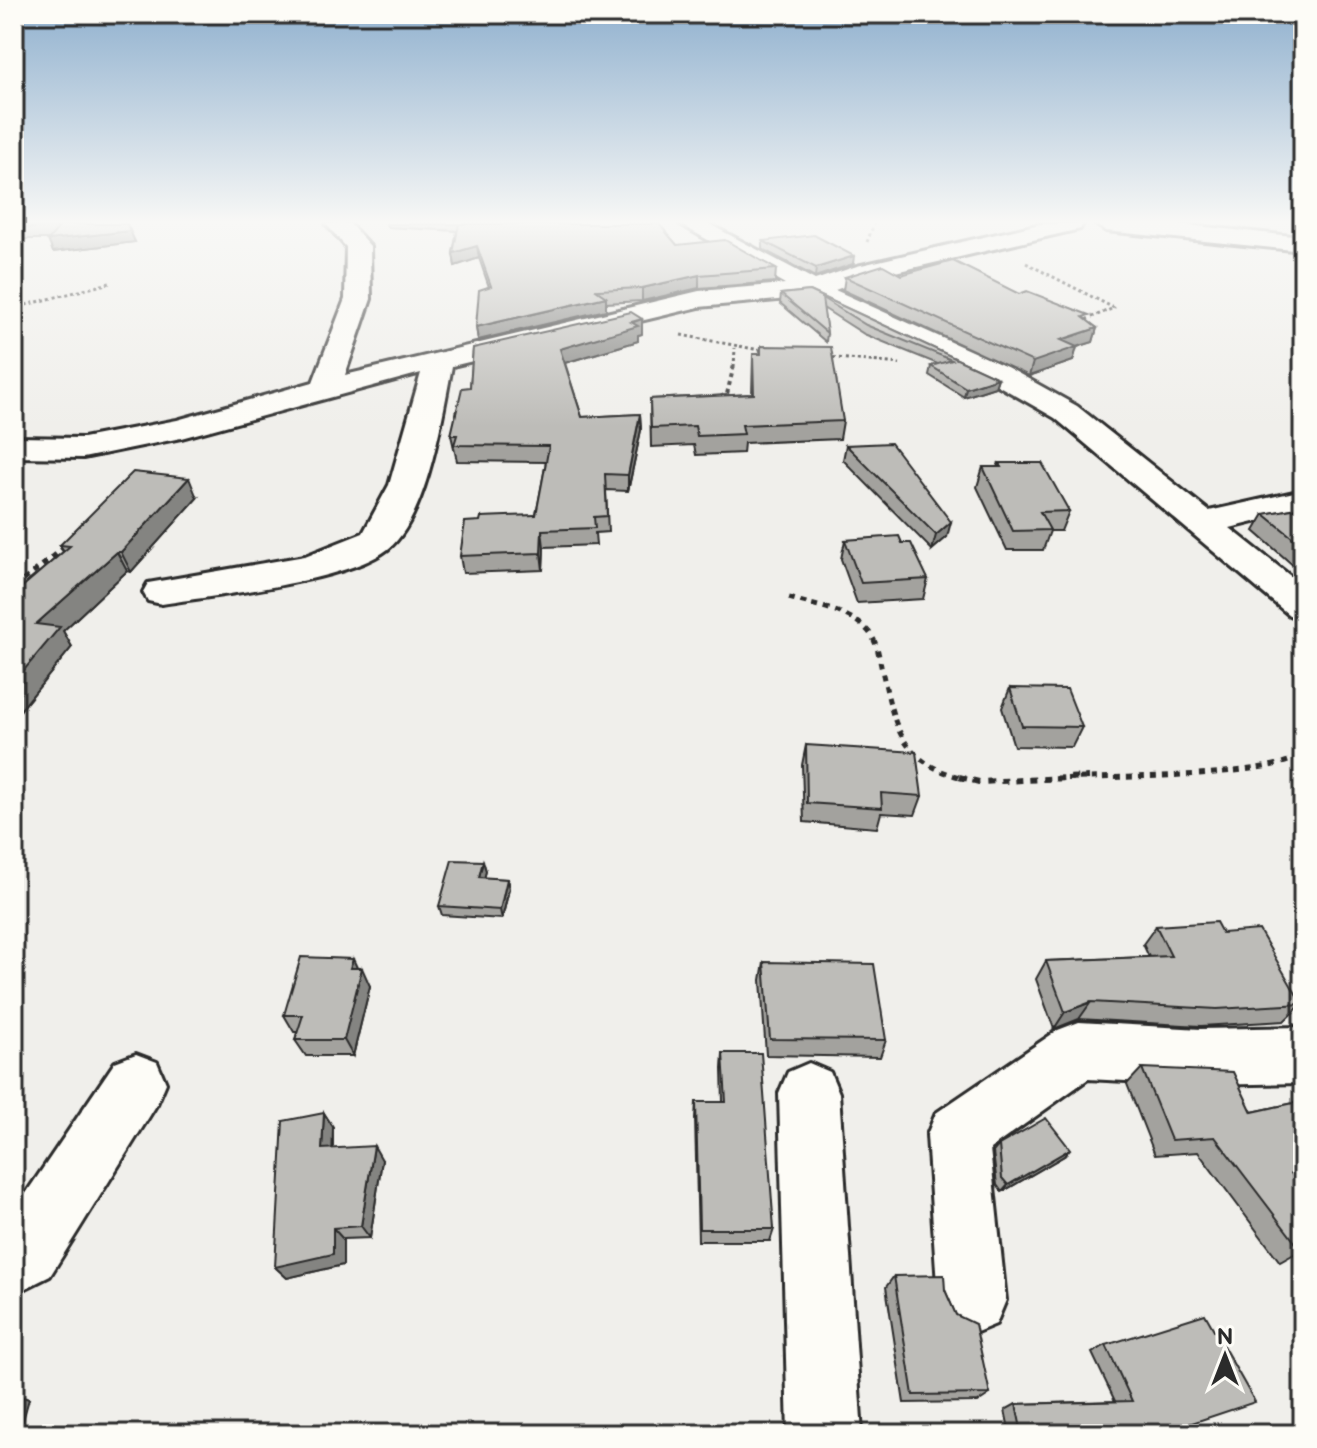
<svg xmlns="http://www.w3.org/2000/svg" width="1317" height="1448" font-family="'Balsamiq Sans',sans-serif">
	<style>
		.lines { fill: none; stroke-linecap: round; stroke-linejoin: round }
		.minor-casing { stroke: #2b2b2b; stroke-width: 6 }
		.path-far3 { stroke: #2b2b2b; stroke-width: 3; stroke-dasharray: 3 3; stroke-linecap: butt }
		.path-far2 { stroke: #2b2b2b; stroke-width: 4; stroke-dasharray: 4 4; stroke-linecap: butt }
		.path-far1 { stroke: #2b2b2b; stroke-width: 5; stroke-dasharray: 6 6; stroke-linecap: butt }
		.path { stroke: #2b2b2b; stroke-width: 6; stroke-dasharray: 7 7; stroke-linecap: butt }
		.minor { fill: #fdfcf7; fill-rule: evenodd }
		.wall { fill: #a3a29e; stroke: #2b2b2b; stroke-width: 2 }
		.shaded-wall { fill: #848481; stroke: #2b2b2b; stroke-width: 2 }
		.building { fill: #bdbcb8; stroke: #2b2b2b; stroke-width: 2 }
	</style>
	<rect width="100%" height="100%" fill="#f0efeb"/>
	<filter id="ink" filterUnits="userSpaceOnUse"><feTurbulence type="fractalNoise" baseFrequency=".0125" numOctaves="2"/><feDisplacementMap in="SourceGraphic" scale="16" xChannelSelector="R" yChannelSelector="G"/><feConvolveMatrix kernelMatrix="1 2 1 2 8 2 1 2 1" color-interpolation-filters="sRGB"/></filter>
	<g filter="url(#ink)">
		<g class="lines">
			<defs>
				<g id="minor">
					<path d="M326,224H350L370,246L371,299L345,375L699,291L785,284L680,224H709L815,280L857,266L1040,224H1083L1080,229L865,279L835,290L1007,367L1077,406L1209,511L1303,490V510L1230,528L1303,586V619L1289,615L1055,418L987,379L810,297L699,307L452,366C443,413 427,519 388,549C346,582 217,595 162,604L148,601L143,592L148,583L305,556L363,533L389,485L421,373L181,438L83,458L14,457V437L83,438L177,420L313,382L345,299L346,247Z"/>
					<polygon points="1095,224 1177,224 1303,237 1303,251 1106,231"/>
					<polygon points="1079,1022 1201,1029 1303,1027 1303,1083 1201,1085 1088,1079 990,1149 1006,1300 996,1324 972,1334 948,1324 938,1300 927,1135 936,1113 1058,1030"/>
					<polygon points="136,1054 157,1062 166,1083 157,1104 50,1276 14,1294 14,1211 115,1062"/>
					<polygon points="809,1063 830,1072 839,1093 862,1434 788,1434 779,1093 788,1072"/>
				</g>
			</defs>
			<!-- minor casing -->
			<use href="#minor" class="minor-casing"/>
			<!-- path-far3 -->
			<g class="path-far3">
				<polyline points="867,242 874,224"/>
				<polyline points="1026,263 1114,308 1085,320"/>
				<polyline points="14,308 110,283"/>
				<polyline points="681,335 765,351"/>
				<polyline points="827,357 900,364"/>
				<polyline points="734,367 735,348"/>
			</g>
			<!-- path-far2 -->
			<polyline class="path-far2" points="720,397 727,394 734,365"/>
			<!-- path-far1 -->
			<g class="path-far1">
				<polyline points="14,588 65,547"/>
				<path d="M789,598C814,606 844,609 864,627C876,637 878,651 881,666C895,727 899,763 967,779"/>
				<path d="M1043,779C1093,777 1272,779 1303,754"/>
			</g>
			<!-- path -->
			<polyline class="path" points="959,777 979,782 1089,777"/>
			<!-- minor -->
			<use href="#minor" class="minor"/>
		</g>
		<!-- wall -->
		<g class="wall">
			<polygon points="14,224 127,224 135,242 53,252 49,239 14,239"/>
			<polygon points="386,224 659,224 677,245 776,269 775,282 699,288 642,301 606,303 606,310 478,340 476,327 489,287 479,258 455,266 453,253 457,231 387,227"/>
			<polygon points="763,241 853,264 815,277 762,249"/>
			<polygon points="845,277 1019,294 1087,321 1097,328 1093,342 1077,347 1073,361 1029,376 843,290"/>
			<polygon points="810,291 998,378 995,387 964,397 929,375 931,366 938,364 864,334 823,308 827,333 826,342 780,303 781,294"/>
			<polygon points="642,334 638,335 638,341 565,363 582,417 640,414 641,430 628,491 606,490 608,532 595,533 596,545 544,547 543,570 463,573 460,556 480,521 536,515 546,462 457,461 451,435 470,387 473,348"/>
			<polygon points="761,346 843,421 840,439 744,443 743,453 696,455 694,445 651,447 650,399 752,394 753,354 760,354"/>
			<polygon points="846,445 947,537 932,550 843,460"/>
			<polygon points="999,463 1069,511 1061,531 1050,531 1043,550 1007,550 977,487 983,467 997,467"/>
			<polygon points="197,498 131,572 127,571 63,631 72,647 14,718 14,594 64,551 60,545"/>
			<polygon points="1303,507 1303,574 1254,531 1264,514"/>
			<polygon points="845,540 902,543 928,579 923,599 857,603 841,559"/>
			<polygon points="1010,688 1082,727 1072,747 1014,746 1002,708"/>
			<polygon points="806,745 922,796 915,815 881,813 877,828 804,822 802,765"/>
			<polygon points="483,861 486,871 484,878 507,879 509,889 502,919 442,915 439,906"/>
			<polygon points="1156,926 1222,933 1302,1004 1284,1021 1201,1026 1079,1019 1054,1029 1036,979 1046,961 1149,957 1143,944"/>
			<polygon points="764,962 886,1040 880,1057 766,1055 761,980"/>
			<polygon points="358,968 370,986 353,1056 306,1056 295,1040 297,1032 294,1032 284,1015"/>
			<polygon points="723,1053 774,1229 770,1241 698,1241 695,1118 696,1102 723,1102 722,1069"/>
			<polygon points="1142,1068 1252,1112 1303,1101 1303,1179 1297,1181 1303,1249 1280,1262 1198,1152 1155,1155 1127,1084"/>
			<polygon points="324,1113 333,1127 333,1149 382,1160 370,1238 343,1239 343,1265 287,1278 275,1267"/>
			<polygon points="999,1145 1064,1156 1002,1192 997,1185 993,1152"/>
			<polygon points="894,1276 945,1290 990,1394 978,1402 904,1403 886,1287"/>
			<polygon points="1106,1345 1160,1434 1010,1434 1005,1410 1016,1404 1115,1401 1092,1353"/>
		</g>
		<!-- shaded-wall -->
		<g class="shaded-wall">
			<polygon points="130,231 135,242 53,252 48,240"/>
			<polygon points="477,246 479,258 455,266 453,253"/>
			<polygon points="854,256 853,264 815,277 816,268"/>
			<polygon points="699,275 699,288 642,301 642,288"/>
			<polygon points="606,297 606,310 478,340 476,327"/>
			<polygon points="642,319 642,334 638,335 638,341 561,364 560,349"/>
			<polygon points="1097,328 1093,342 1067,350 1077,347 1073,361 1029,376 1033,362 1061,340"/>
			<polygon points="998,378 995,387 964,397 966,388"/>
			<polygon points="640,414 641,430 628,491 628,475"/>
			<polygon points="189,478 197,498 131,572 121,552"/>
			<polygon points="951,522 947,537 932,550 936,535"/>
			<polygon points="542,530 544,547 543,570 541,553"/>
			<polygon points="117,552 127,571 63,631 72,647 14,718 14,682 36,624"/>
			<polygon points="483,861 486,871 482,887 479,877"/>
			<polygon points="507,879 509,889 502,919 500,910"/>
			<polygon points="353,959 360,974 362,968 370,986 353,1056 344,1040 350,968"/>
			<polygon points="1091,1002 1079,1019 1054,1029 1065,1012"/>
			<polygon points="324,1113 333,1127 332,1162 322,1149"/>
			<polygon points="374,1146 382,1160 370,1238 361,1226"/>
			<polygon points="1070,1149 1064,1156 1002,1192 1008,1185"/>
			<polygon points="333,1228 343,1239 343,1265 287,1278 275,1267"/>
			<polygon points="14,1394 29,1399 19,1434 14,1434"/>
		</g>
		<!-- building -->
		<g class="building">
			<polygon points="14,224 127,224 130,231 48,240 59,227 14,228"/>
			<polygon points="459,224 659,224 677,245 725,240 776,269 699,275 642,288 596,290 606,297 476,327 479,290 491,286 477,246 453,253"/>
			<polygon points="814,235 854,256 816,268 763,241"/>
			<polygon points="953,261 1019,294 1027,291 1089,315 1083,317 1097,328 1061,340 1077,347 1033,362 845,277 883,265 901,275"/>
			<polygon points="810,291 998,378 966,388 931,366 952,360 866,325 822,298 827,333 781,294"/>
			<polygon points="631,312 642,319 631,322 638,326 560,349 582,417 640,414 628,475 605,474 607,516 594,517 595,528 542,530 541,553 460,556 465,522 480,521 481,517 536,515 549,446 454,445 457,435 451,435 462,388 470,387 473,348"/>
			<polygon points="761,346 831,347 843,421 742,425 744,434 697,436 695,426 651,428 650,399 754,394 753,354 761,354"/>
			<polygon points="891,443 951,522 936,535 846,445"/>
			<polygon points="999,463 1042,463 1069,511 1040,512 1050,530 1013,531 983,467 1001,467"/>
			<polygon points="133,472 189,478 121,552 117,552 36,624 60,627 14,682 14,594 70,546 60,545"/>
			<polygon points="1303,507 1303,546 1264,514"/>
			<polygon points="899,536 902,543 911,543 928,579 861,583 845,540"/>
			<polygon points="1010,688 1067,689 1082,727 1022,726"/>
			<polygon points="806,745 916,752 922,796 881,793 882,808 807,803"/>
			<polygon points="452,860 483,861 479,877 507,879 500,910 439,906"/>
			<polygon points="1216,922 1222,933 1259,930 1302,1004 1217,1009 1091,1002 1065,1012 1046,961 1171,956 1156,926"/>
			<polygon points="301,957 353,959 350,968 362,968 344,1040 295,1040 303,1015 284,1015"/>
			<polygon points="764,962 874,964 886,1040 770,1039"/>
			<polygon points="723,1053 761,1053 774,1229 699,1229 696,1102 726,1102"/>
			<polygon points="1142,1068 1233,1072 1252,1112 1303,1101 1303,1170 1291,1173 1303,1188 1303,1249 1301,1250 1215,1137 1171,1140"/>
			<polygon points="324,1113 322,1149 374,1146 361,1226 333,1228 333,1254 275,1267 283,1121"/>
			<polygon points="1046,1118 1070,1149 1008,1185 1002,1178 999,1145"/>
			<polygon points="944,1275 945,1290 956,1315 975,1324 990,1394 913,1395 894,1276"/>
			<polygon points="1205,1314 1255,1402 1159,1434 1022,1434 1016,1404 1132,1401 1106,1345"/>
		</g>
	</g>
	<!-- sky -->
	<linearGradient id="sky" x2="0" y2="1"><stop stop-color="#8fb0ce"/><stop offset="0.52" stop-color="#f8f8f6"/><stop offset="1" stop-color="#f8f8f6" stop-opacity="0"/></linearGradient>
	<rect width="1317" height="427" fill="url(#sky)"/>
	<!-- margin -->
	<rect width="1317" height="1448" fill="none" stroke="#fdfcf7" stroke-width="48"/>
	<rect x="24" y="24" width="1269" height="1400" fill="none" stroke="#2b2b2b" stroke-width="3" filter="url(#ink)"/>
	<!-- north arrow -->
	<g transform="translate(1225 1356)" stroke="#fdfcf7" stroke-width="6" paint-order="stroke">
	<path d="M0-6L14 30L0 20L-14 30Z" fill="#2b2b2b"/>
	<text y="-12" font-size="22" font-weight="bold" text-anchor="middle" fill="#2b2b2b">N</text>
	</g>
</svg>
